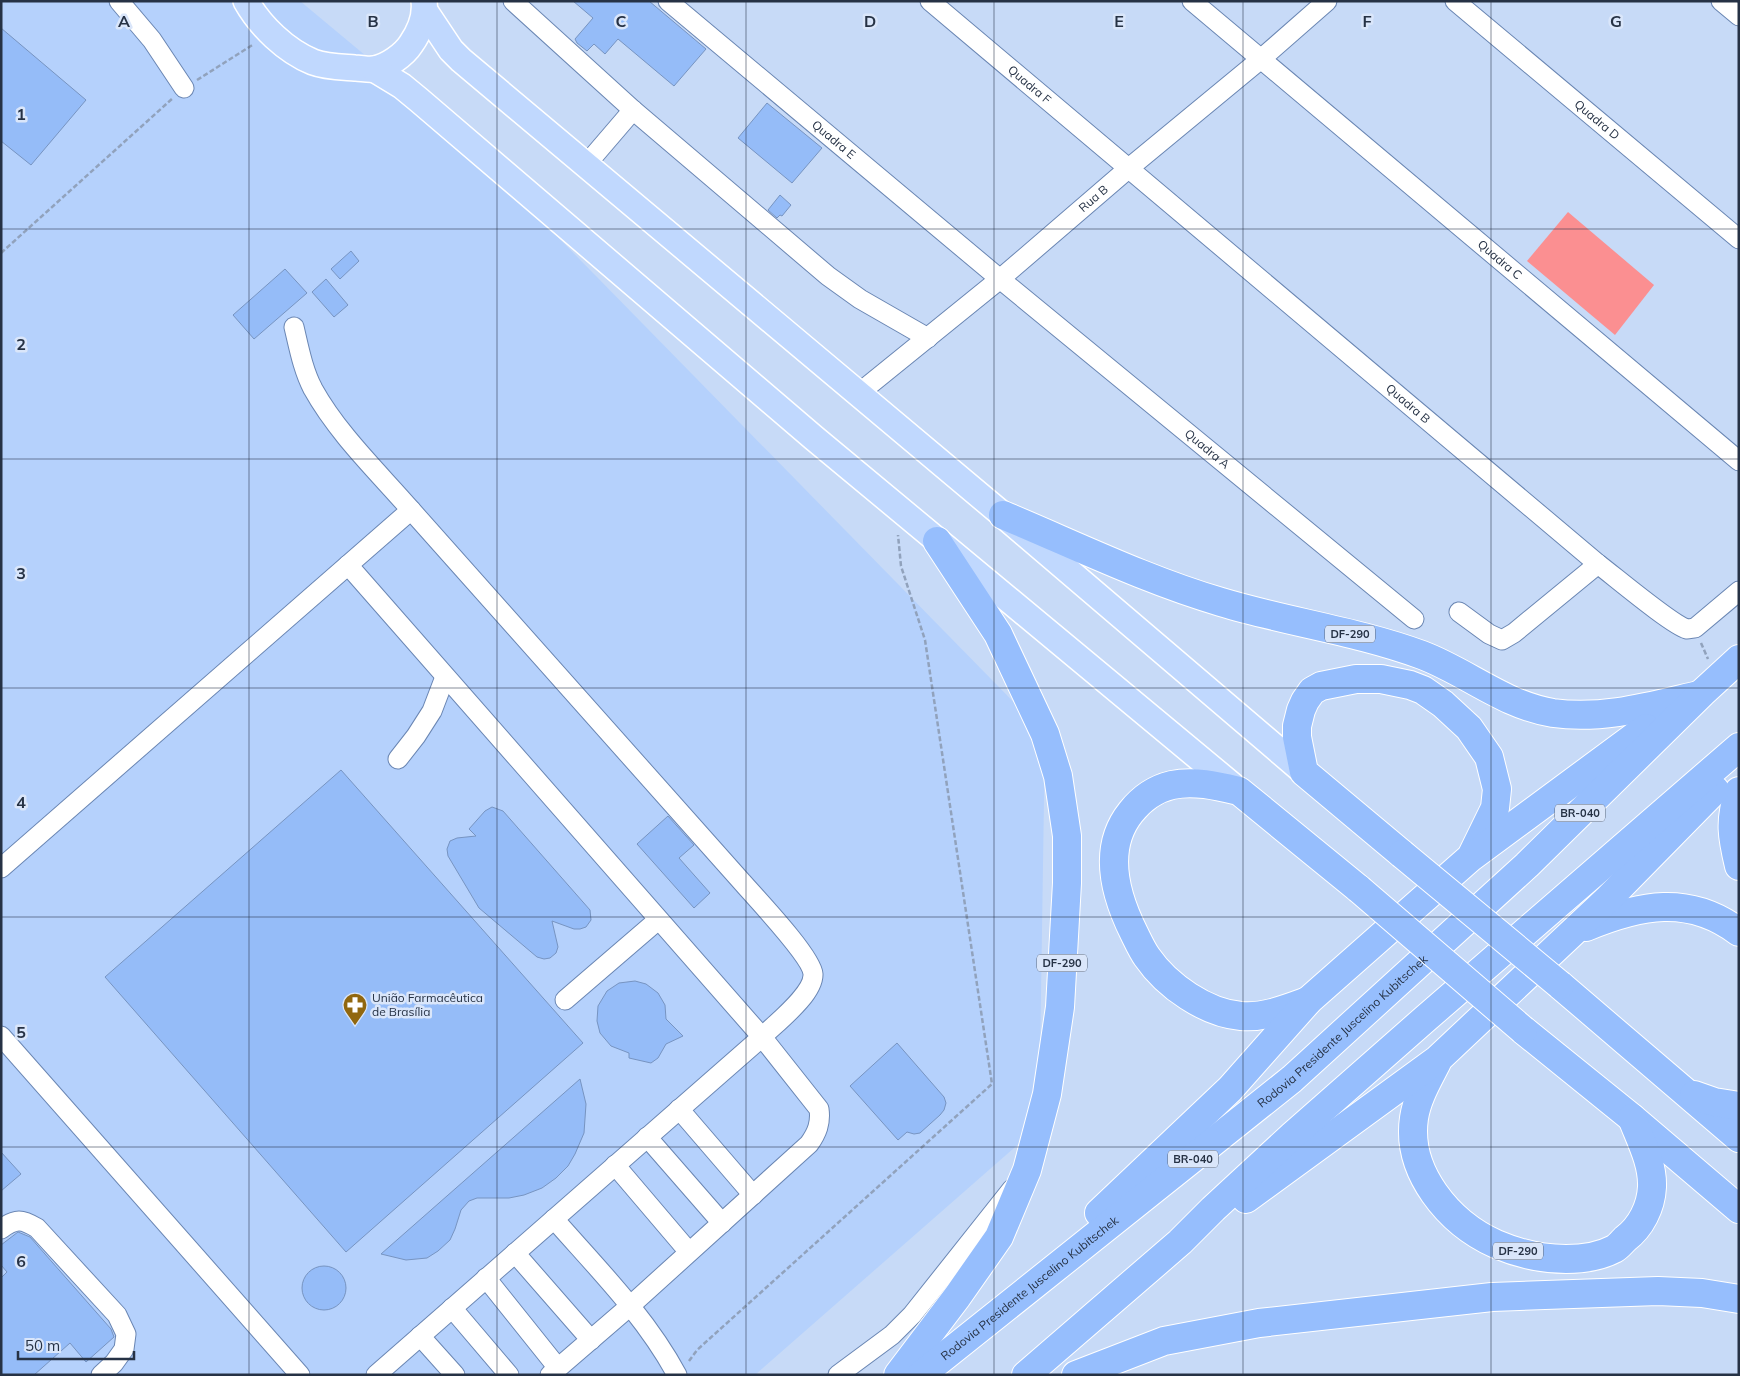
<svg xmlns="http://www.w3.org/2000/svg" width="1740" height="1376" font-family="Mulish,sans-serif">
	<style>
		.built { fill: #b5d1fc }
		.green { fill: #fb8f91 }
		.building { fill: #95bcf8; stroke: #7794c1 }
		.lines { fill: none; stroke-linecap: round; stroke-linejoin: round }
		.minor-casing { stroke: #6a86b3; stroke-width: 21 }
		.major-casing { stroke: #fff; stroke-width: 28 }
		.highway-casing { stroke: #fff; stroke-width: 30 }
		.path { stroke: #91a2bc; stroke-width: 2.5; stroke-dasharray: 5 2.5; stroke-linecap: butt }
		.minor { stroke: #fff; stroke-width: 19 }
		.major { stroke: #c0d8fe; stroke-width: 25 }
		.highway { stroke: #96befd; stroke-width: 28 }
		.highway-bridge-casing { stroke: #fff; stroke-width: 30; stroke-linecap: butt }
		.highway-bridge { stroke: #96befd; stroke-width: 28 }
		.grid { fill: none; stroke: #263245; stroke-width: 1; stroke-opacity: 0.55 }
		.labels { text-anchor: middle; stroke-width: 5; stroke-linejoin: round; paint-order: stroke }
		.shield { fill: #dae6fa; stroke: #5c687b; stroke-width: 1 }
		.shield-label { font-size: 11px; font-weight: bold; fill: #263245 }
		.street-label { font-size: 12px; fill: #263245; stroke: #dae6fa }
		.poi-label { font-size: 12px; fill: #263245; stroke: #dae6fa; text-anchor: start }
		.grid-label { font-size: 16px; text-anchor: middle; font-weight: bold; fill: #263245; stroke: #dae6fa; stroke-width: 5; stroke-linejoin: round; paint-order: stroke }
	</style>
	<rect width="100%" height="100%" fill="#c7daf7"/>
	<!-- built -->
	<polygon class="built" points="1,1 300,1 444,121 1045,734 1039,1126 755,1375 1,1375"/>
	<!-- green -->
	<polygon class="green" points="1568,212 1654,285 1615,335 1527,261"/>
	<!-- building -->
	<g class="building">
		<polygon points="573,1 649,1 706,49 674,86 618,39 605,54 594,44 587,51 577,43 575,39 593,18"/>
		<polygon points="1,28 86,100 31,165 1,141"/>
		<polygon points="767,103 822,148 792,183 738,138"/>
		<polygon points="780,195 791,205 782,216 780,215 777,218 768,210"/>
		<polygon points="351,251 359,261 340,279 331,269"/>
		<polygon points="285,269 307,293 254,339 233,315"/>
		<polygon points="326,279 348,305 334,317 312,292"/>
		<polygon points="341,770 583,1043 346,1252 105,977"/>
		<polygon points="492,807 503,811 590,910 591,920 586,927 580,929 574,929 552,921 558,947 556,953 550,958 544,959 537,957 479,908 448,856 447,849 450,841 457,838 476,836 469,829 485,811"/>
		<polygon points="668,816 694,845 679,858 710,893 694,908 637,844"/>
		<polygon points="635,981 646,984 658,993 665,1005 666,1019 683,1036 666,1044 658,1058 651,1063 629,1058 629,1053 611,1046 600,1033 597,1021 598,1006 607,991 619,983"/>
		<polygon points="897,1043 944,1097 946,1103 944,1110 940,1115 920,1133 914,1134 907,1132 898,1140 850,1086"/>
		<polygon points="580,1079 586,1104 584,1133 575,1154 568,1166 556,1178 542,1188 524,1195 509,1198 477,1198 469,1201 461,1210 455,1229 450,1240 438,1251 427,1258 406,1260 381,1254"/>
		<polygon points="1,1152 21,1174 1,1191"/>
		<polygon points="18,1232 30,1237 111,1329 114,1337 86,1362 70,1343 34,1375 1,1375 1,1278 7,1272 1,1265 1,1245"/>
		<circle cx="324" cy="1288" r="22"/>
	</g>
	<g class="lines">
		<defs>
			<g id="minor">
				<polyline points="119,1 152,40 184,88"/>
				<polyline points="513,1 633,110 828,276 860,299 928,338"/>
				<path id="s1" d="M668,1L1000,279L1414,619"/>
				<path id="s2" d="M930,1L1598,564C1614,576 1672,625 1687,629C1690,629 1692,628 1695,628L1739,591"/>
				<path id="s3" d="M1192,1L1739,461"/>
				<path id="s4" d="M1455,1L1739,239"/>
				<polyline points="1721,1 1739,16"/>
				<polyline points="585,166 633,110"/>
				<path d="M294,327C299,348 303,370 313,389C338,434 378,472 411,510C522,634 632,758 742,882C756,898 812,957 813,974C814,994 776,1023 762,1037L376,1375"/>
				<path id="s5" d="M858,394L1000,279L1129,168L1261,59L1327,1"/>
				<path d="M348,565L762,1037L819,1109C821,1123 817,1133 809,1144L630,1306L550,1375"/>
				<polyline points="1459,612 1489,634 1502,640 1514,633 1598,564"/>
				<polyline points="398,759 416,736 432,711 445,677"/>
				<polyline points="1,868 411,510"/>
				<polyline points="565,1000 658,920"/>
				<polyline points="1,1036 300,1375"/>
				<polyline points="679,1109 753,1195"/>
				<polyline points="647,1137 722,1223"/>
				<polyline points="615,1165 689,1252"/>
				<path d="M554,1219C597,1268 646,1317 677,1375"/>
				<path d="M1,1229C16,1218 22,1219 37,1228L117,1315L126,1334L124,1349L114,1363L101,1375"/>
				<polyline points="515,1253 591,1340"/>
				<polyline points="486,1278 558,1368"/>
				<polyline points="452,1308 509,1375"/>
				<polyline points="420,1336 455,1375"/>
				<polyline points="838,1375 892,1335 912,1315 1012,1189"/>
			</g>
			<g id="major">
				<path d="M246,1C260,26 286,51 313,62C326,67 341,67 355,68C361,68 368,70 374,69C387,67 404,55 411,44C420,31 426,17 424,1"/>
				<polyline points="425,11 451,50 461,60 1003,515 1304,772"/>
				<polyline points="374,69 402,86 419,100 814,438 1239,791"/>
			</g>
			<g id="highway">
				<path d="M1003,515C1075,545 1146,580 1221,602C1287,622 1357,631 1422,655C1467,672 1504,705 1553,713C1603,720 1651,706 1699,695"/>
				<path d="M1739,791C1729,821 1732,837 1739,866"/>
				<polyline points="1402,854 1304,772 1297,737 1297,726 1301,710 1305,701 1312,691 1321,686 1356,679 1381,679 1410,685 1423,690 1443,704 1469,728 1489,757 1497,789 1495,808 1473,853"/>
				<path d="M1586,927C1639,905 1689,894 1739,932"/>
				<polyline points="1560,985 1739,1138"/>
				<path d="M1308,1001C1286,1009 1264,1018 1241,1016C1206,1013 1167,986 1147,957C1142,950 1138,941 1134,933C1115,895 1102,848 1131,812C1142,798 1155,789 1172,785C1194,780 1218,786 1239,791L1359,889"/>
				<polyline points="1523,1030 1632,1118 1739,1209"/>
				<path d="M1437,1062C1428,1080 1417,1098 1414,1118C1406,1172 1449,1223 1496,1244C1517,1253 1542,1259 1566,1259C1582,1259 1599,1257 1614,1249C1618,1247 1622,1242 1625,1239C1641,1227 1651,1207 1652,1187C1653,1163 1640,1139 1632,1118"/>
				<polyline points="1694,1095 1714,1102 1739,1106"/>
				<polyline points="1246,1199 1438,1059 1607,900 1715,790"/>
				<polyline points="1099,1213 1230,1089 1309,1000 1470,858 1646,728"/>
				<polyline points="898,1375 957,1297 999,1237 1027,1170 1047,1094 1060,1007 1067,883 1067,836 1058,776 1045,734 998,634 937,541"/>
				<path id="s6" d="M921,1375L1292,1079L1527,865L1702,693L1739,659"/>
				<polyline points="1026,1375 1180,1242 1213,1209 1292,1136 1425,1019 1739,747"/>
				<polyline points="1076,1375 1164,1341 1259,1323 1492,1297 1658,1291 1702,1293 1739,1299"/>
			</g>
		</defs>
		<!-- minor casing -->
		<use href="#minor" class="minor-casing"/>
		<!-- major casing -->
		<use href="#major" class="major-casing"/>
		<!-- highway casing -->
		<use href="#highway" class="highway-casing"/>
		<!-- path -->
		<g class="path">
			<polyline points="197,80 254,44"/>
			<polyline points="1,253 173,98"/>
			<polyline points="1701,643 1708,659"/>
			<polyline points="689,1361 697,1350 992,1084 925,640 901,566 898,535"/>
		</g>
		<!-- minor -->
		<use href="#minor" class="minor"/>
		<!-- major -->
		<use href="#major" class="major"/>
		<!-- highway -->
		<use href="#highway" class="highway"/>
		<defs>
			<g id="highway-bridge">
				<polyline points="1402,854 1560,985"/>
				<polyline points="1359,889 1523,1030"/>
			</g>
		</defs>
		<!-- highway-bridge casing -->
		<use href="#highway-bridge" class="highway-bridge-casing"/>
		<!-- highway-bridge -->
		<use href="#highway-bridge" class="highway-bridge"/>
	</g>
	<!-- grid -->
	<path class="grid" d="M249,1V1375M497,1V1375M746,1V1375M994,1V1375M1243,1V1375M1491,1V1375M1,229H1739M1,459H1739M1,688H1739M1,917H1739M1,1147H1739"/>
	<!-- icons -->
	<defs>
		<symbol id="pharmacy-pin" viewBox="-11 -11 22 30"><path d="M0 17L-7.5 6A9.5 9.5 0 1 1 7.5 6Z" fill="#91670f" stroke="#dae6fa"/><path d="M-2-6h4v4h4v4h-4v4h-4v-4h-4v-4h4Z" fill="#fff"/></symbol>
	</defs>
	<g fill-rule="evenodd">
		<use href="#pharmacy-pin" x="341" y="991" width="28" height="38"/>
	</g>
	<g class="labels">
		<!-- shield labels -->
		<g class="shield">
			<rect x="1325" y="625.5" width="50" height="17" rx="4"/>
			<rect x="1555" y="804.5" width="50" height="17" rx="4"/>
			<rect x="1037" y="954.5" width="50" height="17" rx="4"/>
			<rect x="1168" y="1150.5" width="50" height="17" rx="4"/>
			<rect x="1493" y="1242.5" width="50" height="17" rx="4"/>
		</g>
		<g class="shield-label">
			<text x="1350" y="638">DF-290</text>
			<text x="1580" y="817">BR-040</text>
			<text x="1062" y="967">DF-290</text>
			<text x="1193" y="1163">BR-040</text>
			<text x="1518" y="1255">DF-290</text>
		</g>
		<!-- street labels -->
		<g class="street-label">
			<text dy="4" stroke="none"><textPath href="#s2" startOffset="130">Quadra F</textPath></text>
			<text dy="4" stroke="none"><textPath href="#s4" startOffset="185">Quadra D</textPath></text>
			<text dy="4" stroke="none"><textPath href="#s1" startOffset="216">Quadra E</textPath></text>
			<text dy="4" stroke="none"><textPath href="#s5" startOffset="306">Rua B</textPath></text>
			<text dy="4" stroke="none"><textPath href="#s3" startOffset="402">Quadra C</textPath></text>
			<text dy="4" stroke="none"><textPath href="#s2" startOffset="625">Quadra B</textPath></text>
			<text dy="4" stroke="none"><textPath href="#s1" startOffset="701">Quadra A</textPath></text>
			<text dy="4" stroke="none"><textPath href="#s6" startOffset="544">Rodovia Presidente Juscelino Kubitschek</textPath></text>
			<text dy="4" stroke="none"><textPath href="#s6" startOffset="139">Rodovia Presidente Juscelino Kubitschek</textPath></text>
		</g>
		<!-- poi labels -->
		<g class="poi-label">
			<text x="372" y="1002">União Farmacêutica<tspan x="372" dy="14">de Brasília</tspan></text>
		</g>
	</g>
	<g class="grid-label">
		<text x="124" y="27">A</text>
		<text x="373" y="27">B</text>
		<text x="621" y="27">C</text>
		<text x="870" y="27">D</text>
		<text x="1119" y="27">E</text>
		<text x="1367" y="27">F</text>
		<text x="1616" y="27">G</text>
		<text x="21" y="120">1</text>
		<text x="21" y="350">2</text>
		<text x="21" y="579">3</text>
		<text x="21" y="808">4</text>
		<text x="21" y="1038">5</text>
		<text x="21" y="1267">6</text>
	</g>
	<!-- border -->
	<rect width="1740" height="1376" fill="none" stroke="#263245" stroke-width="5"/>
	<!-- scale -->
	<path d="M18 1351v8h116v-8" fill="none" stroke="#263245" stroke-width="2.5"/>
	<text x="25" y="1351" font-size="15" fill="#263245" stroke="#dae6fa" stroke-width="4" paint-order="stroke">50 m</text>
</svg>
